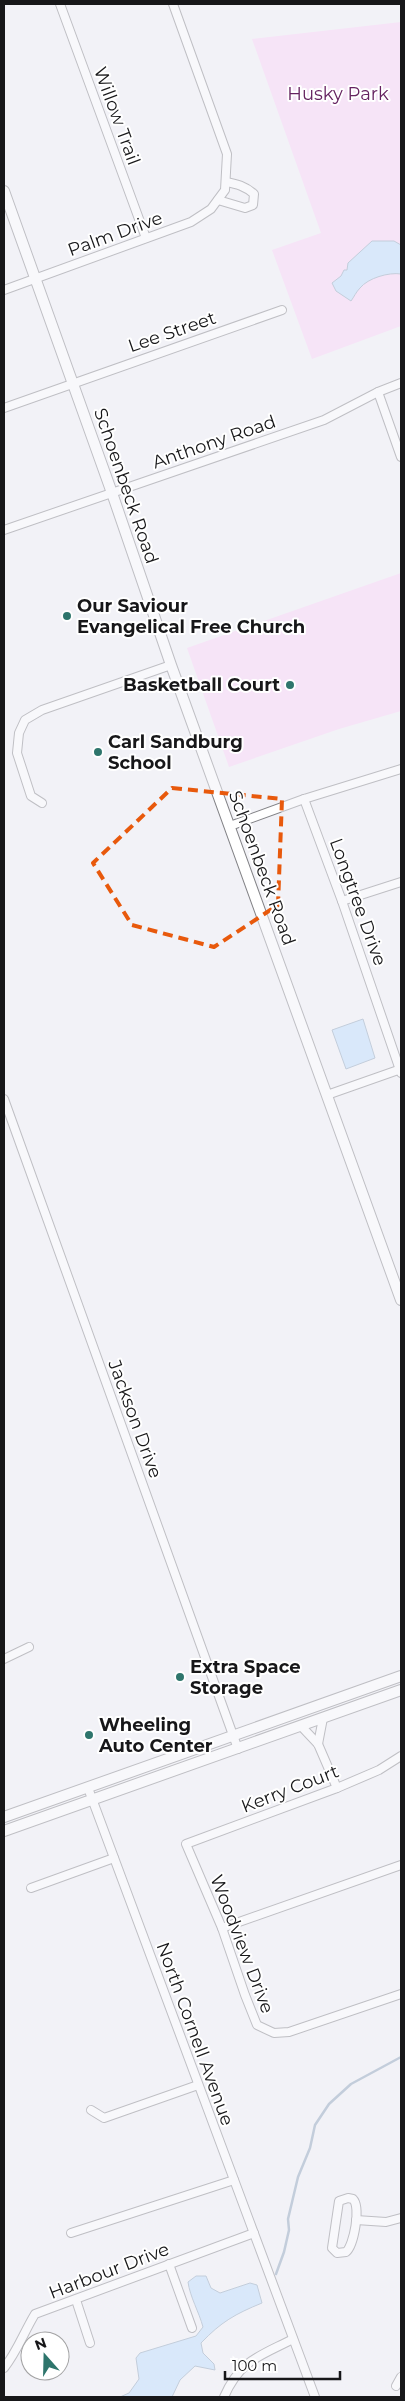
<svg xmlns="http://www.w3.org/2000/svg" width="405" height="2401" font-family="Montserrat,sans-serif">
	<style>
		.green { fill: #fbd2f5 }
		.water { fill: #bbdcfc; stroke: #8aa1b8 }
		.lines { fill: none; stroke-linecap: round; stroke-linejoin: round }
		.stream { stroke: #8aa1b8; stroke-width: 2.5 }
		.street-casing { stroke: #828286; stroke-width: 10 }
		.secondary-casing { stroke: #828286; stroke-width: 12 }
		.street { stroke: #fff; stroke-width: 8 }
		.secondary { stroke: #fff; stroke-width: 10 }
		.marked { fill: none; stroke: #e8590c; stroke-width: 4; stroke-dasharray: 10 6; stroke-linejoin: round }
		.poi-dot { fill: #2e756c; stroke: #fff; stroke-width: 2 }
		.labels { text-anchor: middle; stroke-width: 4; stroke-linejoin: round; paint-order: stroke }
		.park-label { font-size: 18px; fill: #652260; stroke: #fff }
		.street-label { font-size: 18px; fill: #171719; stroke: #fff }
		.poi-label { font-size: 18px; font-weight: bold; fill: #171719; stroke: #fff; text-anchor: start }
	</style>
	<rect width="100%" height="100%" fill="#f2f2f7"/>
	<!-- green -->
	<g class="green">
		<polygon points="401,22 401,326 312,359 272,250 321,233 252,39"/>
		<polygon points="401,573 401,711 339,729 229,767 187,648"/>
	</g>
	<!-- water -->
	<g class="water">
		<path d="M372,241H394L401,245V274C389,272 368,278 360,288C356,292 354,297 351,301L336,291L332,283L341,276L344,270H347L348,263Z"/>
		<polygon points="363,1019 375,1058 346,1069 332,1030"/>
		<path d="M196,2276H206L211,2288L220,2293L250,2283L257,2285L262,2303C235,2314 221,2322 201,2343L203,2353L214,2364L215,2370L195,2366L180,2380L172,2397H120L129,2393L139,2379L136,2358L140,2353L196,2336L203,2327C199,2312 190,2297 188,2282Z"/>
	</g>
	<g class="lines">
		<!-- stream -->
		<polyline class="stream" points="276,2274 284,2252 289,2230 288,2219 298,2177 310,2148 315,2125 329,2104 351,2084 401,2057"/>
		<defs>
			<g id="street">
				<polyline points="60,4 146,238"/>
				<path d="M218,200L245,208L253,205L254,194C245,186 237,184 226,182"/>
				<polyline points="4,290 191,222 211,209 225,190 227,154 173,4"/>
				<polyline points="378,392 401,457"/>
				<polyline points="4,408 282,310"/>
				<polyline points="4,530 324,420 378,392 401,383"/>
				<polyline points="304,799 342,901 401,1073"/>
				<polyline points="42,803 31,796 17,753 19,733 25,720 42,710 171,665"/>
				<polyline points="230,826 304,799 401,769"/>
				<polyline points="342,901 401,882"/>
				<polyline points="327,1095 401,1069"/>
				<polyline points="4,1099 238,1749"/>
				<polyline points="4,1659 29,1647"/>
				<polyline points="301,1726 318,1744 337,1788"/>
				<polyline points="318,1744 323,1718"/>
				<polyline points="401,1756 379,1770 337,1788 186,1844 222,1928 245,1995 257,2025 274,2033 289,2032 401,1994"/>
				<polyline points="88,1788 315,2397"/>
				<polyline points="31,1888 114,1858"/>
				<polyline points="222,1928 401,1865"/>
				<polyline points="91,2110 104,2118 198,2085"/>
				<path d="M348,2198L353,2199C361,2207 354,2245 346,2252L337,2253L332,2248L339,2201Z"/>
				<polyline points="356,2220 386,2222 401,2218"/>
				<polyline points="71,2233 234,2180"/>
				<polyline points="169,2264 192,2328"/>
				<polyline points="76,2300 90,2343"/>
				<path d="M4,2368C17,2352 24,2332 35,2314L254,2233"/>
				<polyline points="396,2386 401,2377"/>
				<path d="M224,2397C240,2360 260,2356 293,2339"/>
			</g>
			<g id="secondary">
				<polyline points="4,191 112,493 171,665 401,1300"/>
				<polyline points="4,1817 401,1676"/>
				<polyline points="4,1831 401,1690"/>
			</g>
		</defs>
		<!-- street casing -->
		<use href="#street" class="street-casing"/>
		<!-- secondary casing -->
		<use href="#secondary" class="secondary-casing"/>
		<!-- street -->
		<use href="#street" class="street"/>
		<!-- secondary -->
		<use href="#secondary" class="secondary"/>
	</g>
	<!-- marked area -->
	<path d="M0 0H405V2401H0ZM172,788L282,799L278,905L214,947L132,925L93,863Z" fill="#f2f2f7" fill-opacity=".55" fill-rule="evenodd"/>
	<path class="marked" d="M172,788L282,799L278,905L214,947L132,925L93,863Z"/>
	<!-- markers -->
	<g class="poi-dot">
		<circle cx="67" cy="616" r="5"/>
		<circle cx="290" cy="685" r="5"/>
		<circle cx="98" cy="752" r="5"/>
		<circle cx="180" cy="1677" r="5"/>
		<circle cx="89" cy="1735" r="5"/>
	</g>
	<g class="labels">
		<!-- park labels -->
		<g class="park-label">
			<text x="338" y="100">Husky Park</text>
		</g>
		<!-- street labels -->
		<g class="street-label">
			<text transform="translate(117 116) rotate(70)" y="6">Willow Trail</text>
			<text transform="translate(115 234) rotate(-20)" y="6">Palm Drive</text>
			<text transform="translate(172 332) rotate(-19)" y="6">Lee Street</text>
			<text transform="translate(214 442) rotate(-19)" y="6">Anthony Road</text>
			<text transform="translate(126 486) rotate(71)" y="6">Schoenbeck Road</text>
			<text transform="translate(262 868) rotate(70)" y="6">Schoenbeck Road</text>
			<text transform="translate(358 902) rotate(70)" y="6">Longtree Drive</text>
			<text transform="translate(135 1419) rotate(70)" y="6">Jackson Drive</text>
			<text transform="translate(290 1789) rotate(-21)" y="6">Kerry Court</text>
			<text transform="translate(242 1944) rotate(69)" y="6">Woodview Drive</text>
			<text transform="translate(195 2034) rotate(70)" y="6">North Cornell Avenue</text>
			<text transform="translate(109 2271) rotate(-21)" y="6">Harbour Drive</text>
		</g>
		<!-- poi labels -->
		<g class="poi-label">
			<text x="77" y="612">Our Saviour<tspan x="77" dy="21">Evangelical Free Church</tspan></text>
			<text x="280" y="691" text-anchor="end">Basketball Court</text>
			<text x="108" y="748">Carl Sandburg<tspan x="108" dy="21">School</tspan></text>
			<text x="190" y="1673">Extra Space<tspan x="190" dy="21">Storage</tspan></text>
			<text x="99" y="1731">Wheeling<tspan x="99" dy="21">Auto Center</tspan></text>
		</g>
	</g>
	<!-- border -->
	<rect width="405" height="2401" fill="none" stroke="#171719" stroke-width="10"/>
	<!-- north arrow -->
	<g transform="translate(45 2356) rotate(340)"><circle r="24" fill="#ffffff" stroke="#a2a2a3"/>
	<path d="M0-4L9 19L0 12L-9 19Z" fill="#2e756c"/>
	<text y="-8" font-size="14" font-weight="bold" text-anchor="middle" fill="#171719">N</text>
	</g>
	<!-- scale -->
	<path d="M225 2371v8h115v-8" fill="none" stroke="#171719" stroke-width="2.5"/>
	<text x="232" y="2371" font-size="15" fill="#171719" stroke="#ffffff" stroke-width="4" paint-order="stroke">100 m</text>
</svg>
